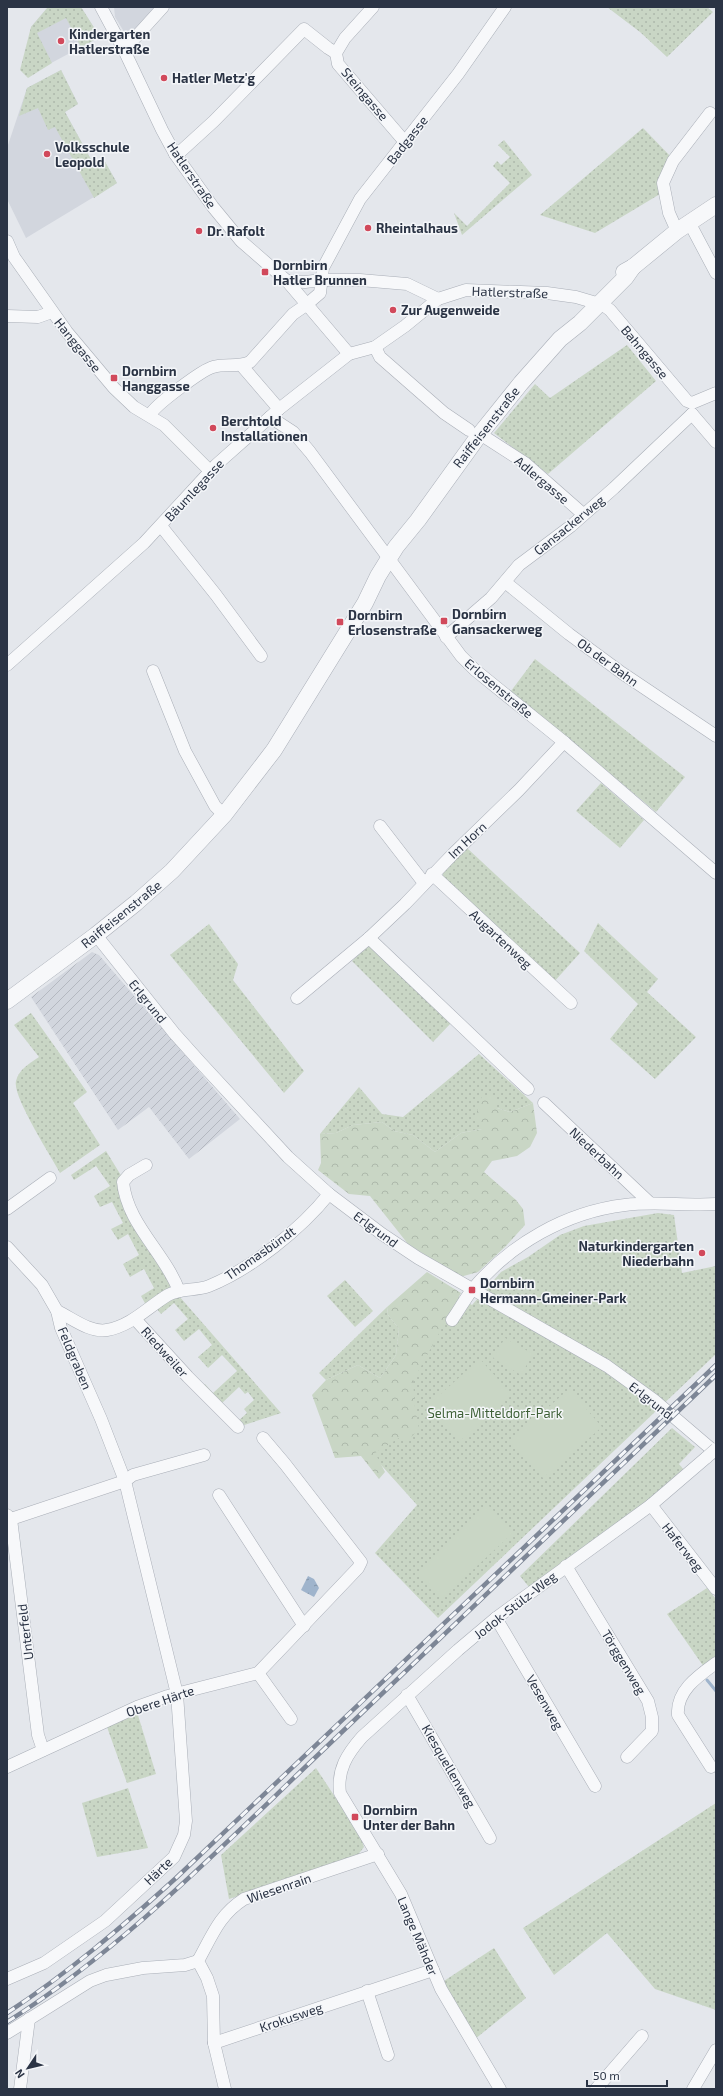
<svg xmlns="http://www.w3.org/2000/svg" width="723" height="2096" font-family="'Exo 2',sans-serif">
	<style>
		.built { fill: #d2d6de }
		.industrial { fill: url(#industrial-furrows) }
		.green { fill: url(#green-dots) }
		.forest { fill: url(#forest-crowns) }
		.pitch { fill: #c9d6c5 }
		.water { fill: url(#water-ripples) }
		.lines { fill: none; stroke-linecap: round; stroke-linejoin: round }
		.stream { stroke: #9fb4cc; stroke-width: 3 }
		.minor-casing { stroke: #a9aeb7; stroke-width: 13 }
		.tertiary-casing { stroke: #a9aeb7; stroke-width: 17 }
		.minor { stroke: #f7f8fa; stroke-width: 12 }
		.tertiary { stroke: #f7f8fa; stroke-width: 16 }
		.rail-casing { stroke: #7d8696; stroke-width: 4.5 }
		.rail { stroke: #f4f6f9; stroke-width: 3; stroke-dasharray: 9; stroke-linecap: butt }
		.minor-bridge-casing { stroke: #a9aeb7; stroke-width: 13; stroke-linecap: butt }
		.minor-bridge { stroke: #f7f8fa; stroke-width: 12 }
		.poi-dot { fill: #d1495b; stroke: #f4f6f9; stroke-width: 1.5 }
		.labels { text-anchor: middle; stroke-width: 3; stroke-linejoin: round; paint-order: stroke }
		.poi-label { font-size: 13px; font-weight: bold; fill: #2b3445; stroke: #f4f6f9; text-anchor: start }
		.street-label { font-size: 13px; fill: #2b3445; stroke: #f4f6f9 }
		.park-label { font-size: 13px; fill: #3f6138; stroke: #f4f6f9 }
	</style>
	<defs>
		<pattern id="industrial-furrows" width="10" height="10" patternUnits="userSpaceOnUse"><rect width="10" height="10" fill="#d2d6de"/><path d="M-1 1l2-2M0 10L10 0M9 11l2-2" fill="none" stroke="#b4b8c0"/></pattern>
		<pattern id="green-dots" width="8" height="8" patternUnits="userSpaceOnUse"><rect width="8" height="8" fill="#c9d6c5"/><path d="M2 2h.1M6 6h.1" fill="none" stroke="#adb8ab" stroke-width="1.8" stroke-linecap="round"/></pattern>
		<pattern id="forest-crowns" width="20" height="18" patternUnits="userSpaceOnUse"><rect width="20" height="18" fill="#c9d6c5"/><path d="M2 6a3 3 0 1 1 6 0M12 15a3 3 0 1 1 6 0" fill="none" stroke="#adb8ab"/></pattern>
		<pattern id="water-ripples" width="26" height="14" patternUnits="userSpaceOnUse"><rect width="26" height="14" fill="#9fb4cc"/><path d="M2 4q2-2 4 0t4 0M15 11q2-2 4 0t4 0" fill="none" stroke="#8293a7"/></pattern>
	</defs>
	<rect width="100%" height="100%" fill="#e4e7ec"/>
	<!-- built -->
	<g class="built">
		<polygon points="48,7 81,7 100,37 40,69 31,27"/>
		<polygon points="114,7 157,7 129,40 115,17"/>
		<polygon points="61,70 78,104 65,112 94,165 104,160 117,183 26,238 7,199 7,148 27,88"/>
	</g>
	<!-- industrial -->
	<polygon class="industrial" points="92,952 99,955 240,1119 189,1159 149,1107 118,1130 31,997"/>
	<!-- green -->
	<g class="green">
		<polygon points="48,7 81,7 100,37 81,47 66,18 37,33 52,63 28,78 20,70 31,27"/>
		<polygon points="607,7 707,7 713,12 667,57 640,32"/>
		<polygon points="61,70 78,104 65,112 94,165 104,160 117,183 94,198 55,127 48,130 38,108 19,116 27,88"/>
		<polygon points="643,128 672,158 660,194 595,233 540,215"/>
		<polygon points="504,140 532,175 462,235 454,213 467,226 510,183 493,166 497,161 501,165 510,157 498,145"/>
		<polygon points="627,345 656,381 548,474 494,433 535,384 550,398"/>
		<polygon points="535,659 685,777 656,812 511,691"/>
		<polygon points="601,783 644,820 620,848 576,811"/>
		<polygon points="467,848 580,953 553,983 443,879 443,870"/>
		<polygon points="598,923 658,979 647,992 696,1037 655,1079 610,1039 638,1004 584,951"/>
		<polygon points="209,924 238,964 233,980 304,1071 284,1093 170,955"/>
		<polygon points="370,944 451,1023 433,1042 352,961"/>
		<path d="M31,1013L87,1092L73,1103L100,1145L60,1173C51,1156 12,1096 16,1081C19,1069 29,1064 39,1057L14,1025Z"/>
		<polygon points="479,1054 533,1103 510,1112 497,1108 482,1129 461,1133 435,1152 413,1135 394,1131 382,1122 353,1125 336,1133 320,1134 359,1087 382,1114 403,1117"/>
		<polygon points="106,1151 122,1177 172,1287 146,1305 141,1296 154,1288 144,1269 130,1277 123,1264 139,1255 128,1234 118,1240 111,1229 123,1223 112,1202 100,1207 94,1196 110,1186 96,1166 74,1180 71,1175"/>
		<polygon points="658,1213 674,1215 682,1273 716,1266 716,1354 438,1618 375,1553 417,1505 338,1417 383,1380 401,1354 429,1279 472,1305 501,1272 528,1257 560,1235 584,1226"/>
		<polygon points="345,1280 373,1311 355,1327 327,1296"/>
		<polygon points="179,1296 281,1413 241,1426 237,1422 247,1413 244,1409 254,1400 248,1392 245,1394 239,1387 221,1404 201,1387 205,1384 213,1393 237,1371 222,1355 208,1368 198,1357 212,1345 199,1329 184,1341 175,1330 188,1319 174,1303 161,1314 156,1308"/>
		<polygon points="387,1307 388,1315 399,1329 396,1355 380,1378 358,1365 326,1380 319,1373"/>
		<polygon points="672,1428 695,1447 679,1464 684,1470 659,1492 529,1587 520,1576"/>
		<polygon points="707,1588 716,1599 716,1659 704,1667 667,1614"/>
		<polygon points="137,1712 156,1774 127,1783 107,1727"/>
		<polygon points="316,1768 360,1835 364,1847 357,1856 229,1899 221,1855"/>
		<polygon points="128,1788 148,1848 97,1857 82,1803"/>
		<polygon points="716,1803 716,2010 655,1989 607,1933 554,1975 523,1928"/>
		<polygon points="494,1948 526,1998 475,2039 457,2010 444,1981"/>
	</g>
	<!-- forest -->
	<g class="forest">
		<polygon points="497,1095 497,1108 510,1112 533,1103 537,1133 530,1147 517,1156 492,1161 484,1172 516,1200 523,1209 525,1225 505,1247 478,1272 460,1277 408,1244 370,1196 349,1194 318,1170 321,1163 320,1134 336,1133 353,1125 382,1122 394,1131 413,1135 435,1152 461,1133 482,1129 475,1117 482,1096"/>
		<polygon points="427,1272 461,1293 413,1381 415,1408 419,1429 406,1442 399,1438 375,1453 385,1472 379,1479 361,1456 335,1458 312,1395 326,1380 358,1365 380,1378 396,1355 399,1329 388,1315 387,1307"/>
	</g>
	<!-- pitch -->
	<g class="pitch">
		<polygon points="505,1338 533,1354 521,1375 493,1358"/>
		<polygon points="480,1359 512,1395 459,1442 427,1406"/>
		<polygon points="569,1389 602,1427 543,1478 510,1441"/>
		<polygon points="487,1504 514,1532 441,1599 416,1574"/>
	</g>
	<!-- water -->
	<polygon class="water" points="308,1576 314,1579 319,1588 314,1597 301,1590"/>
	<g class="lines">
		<!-- stream -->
		<polyline class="stream" points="707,1680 716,1691"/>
		<defs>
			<g id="minor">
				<polyline points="101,7 124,50 162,130 175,154 213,207 241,241 287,281 349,354"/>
				<polyline points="373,7 345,38 336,53 338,64 405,142"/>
				<polyline points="124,50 163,7"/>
				<polyline points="175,154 180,152 214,121 304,29 328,48 336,53"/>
				<polyline points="689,222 716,273"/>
				<polyline points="677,231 669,213 663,183 673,161 710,113"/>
				<polyline points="7,241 14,257 67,332 114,388 134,407 164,425 210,471"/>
				<polyline points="287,281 305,282 322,280 360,280 407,284 438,299"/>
				<polyline points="7,316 38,317 52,312"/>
				<polyline points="375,347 380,357 444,413 469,430"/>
				<polyline points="242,366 279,409"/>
				<polyline points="692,414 716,442"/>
				<path d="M150,415C155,405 202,370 213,367C226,363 237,368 250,362L293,314L306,305L320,293L323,268L360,199L458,74L505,7"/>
				<polyline points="270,417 293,432 310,452 461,656 475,670 564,742 716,873"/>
				<polyline points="480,434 525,463 583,514"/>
				<polyline points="161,526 216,595 261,656"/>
				<polyline points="505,582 569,634 622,673 716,736"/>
				<polyline points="446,637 491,598 519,565 571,526 614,488 692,414"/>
				<polyline points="7,665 144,543 216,465 279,409 349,354 375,347 405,326 438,299 466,290 547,293 576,297 603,305 610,310 687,401 692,403 716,393"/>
				<polyline points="153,671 185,751 215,806 224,815"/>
				<polyline points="380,826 424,883"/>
				<polyline points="432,874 571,1003"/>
				<polyline points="96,935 174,1033 200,1062 288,1157 329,1194 382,1234 418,1258 607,1366 654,1400 716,1453"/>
				<polyline points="369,938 528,1089"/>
				<polyline points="297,998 369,938 405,904 453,854 519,790 564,742"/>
				<polyline points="544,1103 650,1203"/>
				<path d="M146,1165L129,1175L123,1182C127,1224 165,1253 179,1291"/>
				<polyline points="7,1209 50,1178"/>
				<polyline points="7,1247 42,1285 57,1311 61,1328 101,1419 125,1481 177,1694 186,1821 184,1835 174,1857 105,1921 44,1963 7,1979"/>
				<path d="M57,1311C72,1318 90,1333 107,1330C131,1326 148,1307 168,1295C180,1288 196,1291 209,1286C251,1269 301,1229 329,1194"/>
				<polyline points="135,1319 188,1377 238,1427"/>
				<path d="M452,1320C459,1310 465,1299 472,1290C510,1244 566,1212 625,1205C655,1201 686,1206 716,1204"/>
				<polyline points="219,1495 304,1626"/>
				<polyline points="651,1505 716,1589"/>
				<polyline points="7,1515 11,1519 38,1735 43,1750"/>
				<polyline points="11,1519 125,1481 133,1475 204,1455"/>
				<polyline points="566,1566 648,1701 652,1717 652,1731 627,1757"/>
				<polyline points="496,1618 595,1786"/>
				<polyline points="258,1673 291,1719"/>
				<polyline points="407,1695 490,1838"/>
				<polyline points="7,1767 137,1707 168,1696 258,1673 358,1568 361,1562 285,1464 263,1438"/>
				<path d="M711,1767L678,1715C676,1691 698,1676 716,1663"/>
				<polyline points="367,1991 388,2055"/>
				<polyline points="7,2033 90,1981 106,1975 143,1968 185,1965 198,1961"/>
				<polyline points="214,2043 433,1970"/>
				<polyline points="20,2089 29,2019"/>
				<path d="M225,2089L214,2043L213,1996L207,1978L198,1961C212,1936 219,1915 244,1899L378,1854"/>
				<path d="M500,2089L441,1989L401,1894L340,1793C337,1770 347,1754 362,1737L458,1650L496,1618L651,1505L707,1457"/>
				<polyline points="596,2089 642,2036"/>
				<polyline points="693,2089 716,2050"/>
			</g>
			<g id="tertiary">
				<polyline points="624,272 633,267 677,231 716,205"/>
				<polyline points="7,1001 96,935 136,903 172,871 224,815 274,750 365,603 378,576 396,547 418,520 480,434 521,383 560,339 580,323 626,277 633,267"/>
			</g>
		</defs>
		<!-- minor casing -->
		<use href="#minor" class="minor-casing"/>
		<!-- tertiary casing -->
		<use href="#tertiary" class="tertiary-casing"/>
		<!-- minor -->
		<use href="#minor" class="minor"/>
		<!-- tertiary -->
		<use href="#tertiary" class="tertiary"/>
		<defs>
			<g id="rail">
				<path d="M7,2013C68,1973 122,1927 176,1878L716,1365"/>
				<path d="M7,2022C124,1948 221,1847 321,1752C453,1626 584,1501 716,1375"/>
			</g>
		</defs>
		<!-- rail casing -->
		<use href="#rail" class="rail-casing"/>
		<!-- rail -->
		<use href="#rail" class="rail"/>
		<defs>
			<polyline id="minor-bridge" points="707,1457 716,1449"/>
		</defs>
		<!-- minor-bridge casing -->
		<use href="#minor-bridge" class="minor-bridge-casing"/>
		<!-- minor-bridge -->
		<use href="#minor-bridge" class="minor-bridge"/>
	</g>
	<!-- markers -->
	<g class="poi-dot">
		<circle cx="61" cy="41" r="4"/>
		<circle cx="164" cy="78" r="4"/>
		<circle cx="47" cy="154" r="4"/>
		<circle cx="368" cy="228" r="4"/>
		<circle cx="199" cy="231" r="4"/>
		<rect x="261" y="268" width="8" height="8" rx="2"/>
		<circle cx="393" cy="310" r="4"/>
		<rect x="110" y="374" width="8" height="8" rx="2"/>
		<circle cx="213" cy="428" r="4"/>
		<rect x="440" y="617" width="8" height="8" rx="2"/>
		<rect x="336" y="618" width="8" height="8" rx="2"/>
		<circle cx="702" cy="1253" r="4"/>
		<rect x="468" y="1286" width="8" height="8" rx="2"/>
		<rect x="351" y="1813" width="8" height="8" rx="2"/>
	</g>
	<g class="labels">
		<!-- poi labels -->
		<g class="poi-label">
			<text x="69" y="39">Kindergarten<tspan x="69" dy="15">Hatlerstraße</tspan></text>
			<text x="172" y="83">Hatler Metz'g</text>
			<text x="55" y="152">Volksschule<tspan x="55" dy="15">Leopold</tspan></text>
			<text x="376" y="233">Rheintalhaus</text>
			<text x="207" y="236">Dr. Rafolt</text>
			<text x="273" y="270">Dornbirn<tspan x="273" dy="15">Hatler Brunnen</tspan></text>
			<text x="401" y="315">Zur Augenweide</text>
			<text x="122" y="376">Dornbirn<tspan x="122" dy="15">Hanggasse</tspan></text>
			<text x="221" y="426">Berchtold<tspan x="221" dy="15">Installationen</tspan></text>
			<text x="452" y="619">Dornbirn<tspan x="452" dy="15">Gansackerweg</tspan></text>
			<text x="348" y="620">Dornbirn<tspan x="348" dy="15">Erlosenstraße</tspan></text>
			<text x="694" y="1251" text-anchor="end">Naturkindergarten<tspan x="694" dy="15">Niederbahn</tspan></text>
			<text x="480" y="1288">Dornbirn<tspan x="480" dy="15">Hermann-Gmeiner-Park</tspan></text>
			<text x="363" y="1815">Dornbirn<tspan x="363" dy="15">Unter der Bahn</tspan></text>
		</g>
		<!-- street labels -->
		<g class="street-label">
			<text transform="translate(365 94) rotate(50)" y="5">Steingasse</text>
			<text transform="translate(407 140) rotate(-52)" y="5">Badgasse</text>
			<text transform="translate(192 175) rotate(56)" y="5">Hatlerstraße</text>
			<text transform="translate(510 292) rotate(2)" y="5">Hatlerstraße</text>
			<text transform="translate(78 345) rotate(51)" y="5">Hanggasse</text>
			<text transform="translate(645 352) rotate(50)" y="5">Bahngasse</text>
			<text transform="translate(486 427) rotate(-52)" y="5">Raiffeisenstraße</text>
			<text transform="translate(542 480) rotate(40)" y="5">Adlergasse</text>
			<text transform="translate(194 490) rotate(-47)" y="5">Bäumlegasse</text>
			<text transform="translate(569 525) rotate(-39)" y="5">Gansackerweg</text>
			<text transform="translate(608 662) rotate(36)" y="5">Ob der Bahn</text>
			<text transform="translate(499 688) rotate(40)" y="5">Erlosenstraße</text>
			<text transform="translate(467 840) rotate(-43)" y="5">Im Horn</text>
			<text transform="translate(121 914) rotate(-39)" y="5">Raiffeisenstraße</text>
			<text transform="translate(501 939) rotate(43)" y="5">Augartenweg</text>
			<text transform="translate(148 1001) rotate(51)" y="5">Erlgrund</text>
			<text transform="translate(597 1153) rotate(43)" y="5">Niederbahn</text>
			<text transform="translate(376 1229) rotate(36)" y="5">Erlgrund</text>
			<text transform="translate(260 1253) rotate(-35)" y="5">Thomasbündt</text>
			<text transform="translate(165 1352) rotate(48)" y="5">Riedweiler</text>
			<text transform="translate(75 1358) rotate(67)" y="5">Feldgraben</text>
			<text transform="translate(651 1400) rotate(38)" y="5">Erlgrund</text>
			<text transform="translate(683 1547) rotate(52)" y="5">Haferweg</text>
			<text transform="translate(515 1605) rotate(-38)" y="5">Jodok-Stülz-Weg</text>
			<text transform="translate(25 1632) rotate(-97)" y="5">Unterfeld</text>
			<text transform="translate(624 1662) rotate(59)" y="5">Törggenweg</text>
			<text transform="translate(160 1701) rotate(-19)" y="5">Obere Härte</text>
			<text transform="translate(545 1702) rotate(60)" y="5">Vesenweg</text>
			<text transform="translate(449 1766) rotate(60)" y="5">Kiesquellenweg</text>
			<text transform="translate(158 1871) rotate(-44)" y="5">Härte</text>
			<text transform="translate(279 1888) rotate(-19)" y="5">Wiesenrain</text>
			<text transform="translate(418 1936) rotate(67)" y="5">Lange Mähder</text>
			<text transform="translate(291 2017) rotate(-19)" y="5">Krokusweg</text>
		</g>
		<!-- park labels -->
		<g class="park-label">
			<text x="495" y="1418">Selma-Mitteldorf-Park</text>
		</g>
	</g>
	<!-- border -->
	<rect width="723" height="2096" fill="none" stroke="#2b3445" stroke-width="16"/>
	<!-- north arrow -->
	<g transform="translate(28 2068) rotate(235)" stroke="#f4f6f9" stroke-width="3" paint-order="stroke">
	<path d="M0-3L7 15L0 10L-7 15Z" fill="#2b3445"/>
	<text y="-6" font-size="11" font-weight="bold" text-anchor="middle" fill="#2b3445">N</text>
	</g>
	<!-- scale -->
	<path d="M587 2080v6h80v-6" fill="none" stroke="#2b3445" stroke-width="2"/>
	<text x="593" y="2080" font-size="12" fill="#2b3445" stroke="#f4f6f9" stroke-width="3" paint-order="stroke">50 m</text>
</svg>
